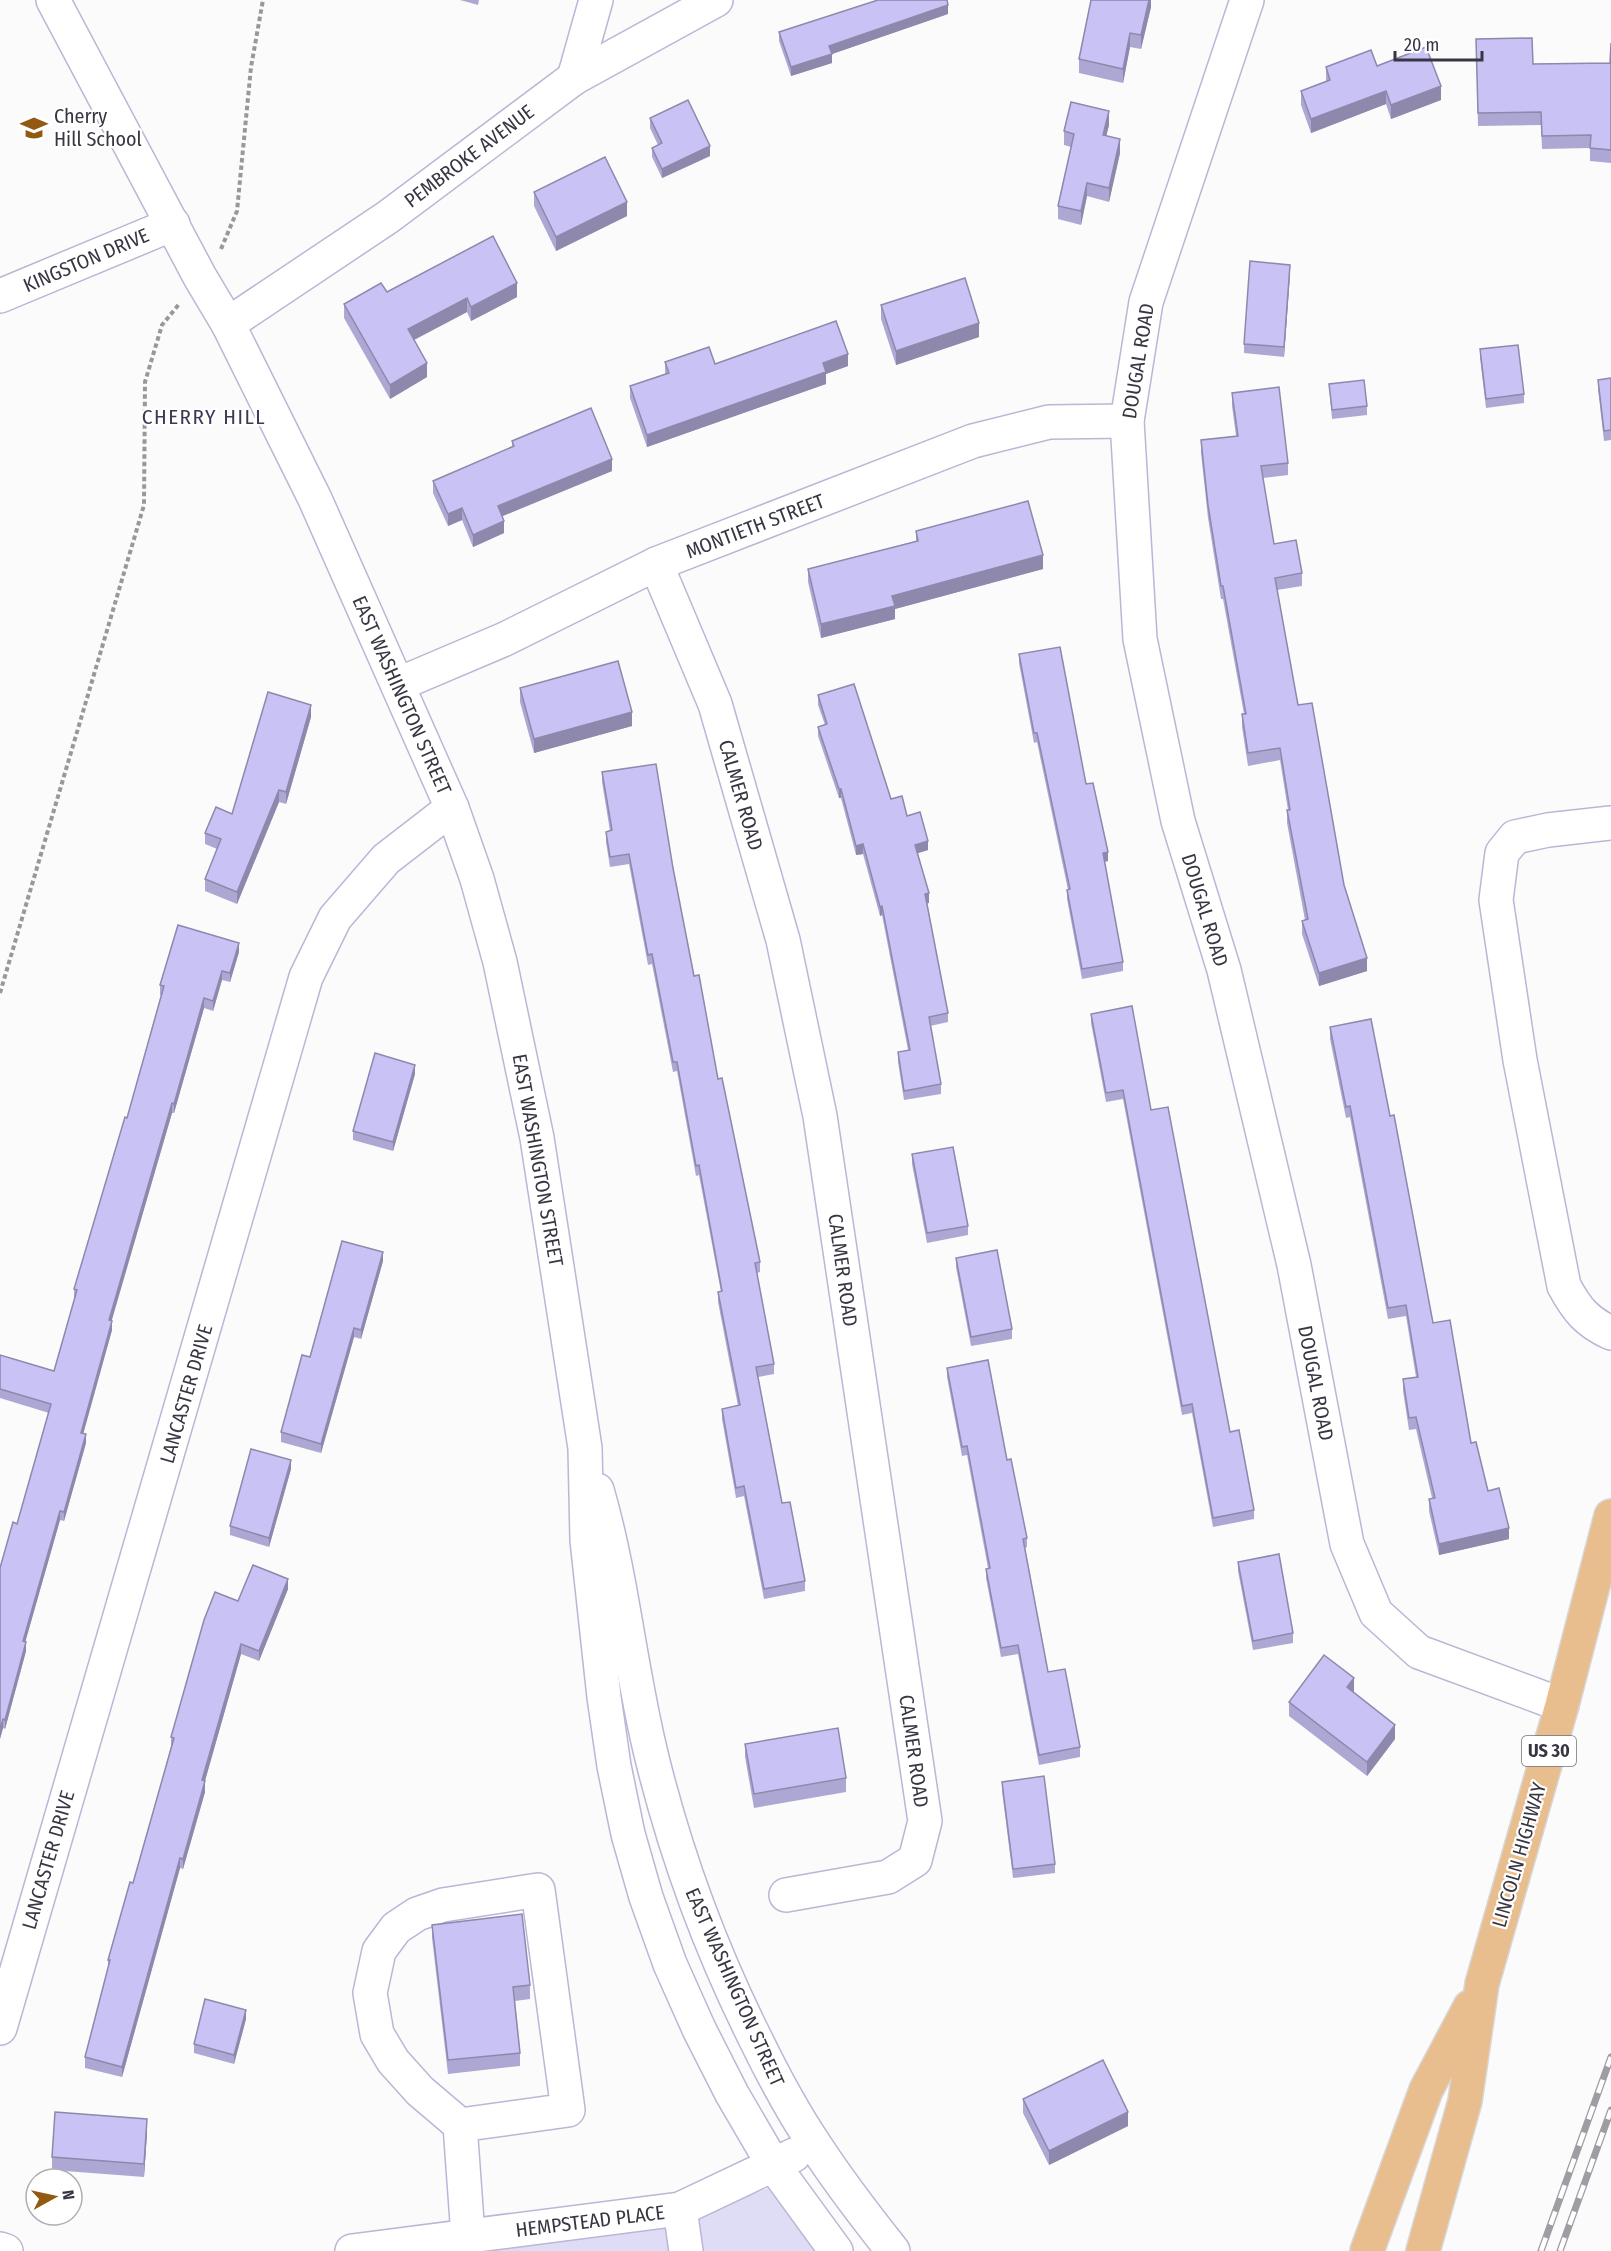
<svg xmlns="http://www.w3.org/2000/svg" width="1611" height="2251" font-family="'Fira Sans Condensed',sans-serif">
	<style>
		.green { fill: #dfdcf5 }
		.lines { fill: none; stroke-linecap: round; stroke-linejoin: round }
		.minor-casing { stroke: #bab7d6; stroke-width: 36 }
		.major-casing { stroke: #d7d7d9; stroke-width: 36 }
		.path { stroke: #98979d; stroke-width: 4; stroke-dasharray: 4.5 3; stroke-linecap: butt }
		.minor { stroke: #fff; stroke-width: 33 }
		.major { stroke: #e9be8e; stroke-width: 33 }
		.rail-casing { stroke: #9d9da3; stroke-width: 7 }
		.rail { stroke: #fff; stroke-width: 4.5; stroke-dasharray: 14; stroke-linecap: butt }
		.wall { fill: #ada8d3 }
		.shaded-wall { fill: #8d88ac }
		.building { fill: #c9c3f5; stroke: #8d88ac; stroke-width: 1.5 }
		.labels { text-anchor: middle; stroke-width: 4.5; stroke-linejoin: round; paint-order: stroke }
		.shield { fill: #fff; stroke: #73727b; stroke-width: 1.5 }
		.shield-label { font-size: 18px; font-weight: bold; fill: #373642 }
		.poi-label { font-size: 20px; fill: #373642; stroke: #fff; text-anchor: start }
		.street-label { font-size: 20px; fill: #373642; stroke: #fff }
		.neighbourhood-label { font-size: 21px; letter-spacing: 1.5px; fill: #3d3953; stroke: #fff }
	</style>
	<rect width="100%" height="100%" fill="#fbfbfb"/>
	<!-- green -->
	<polygon class="green" points="768,2188 825,2251 450,2251 691,2220"/>
	<g class="lines">
		<defs>
			<g id="minor">
				<polyline points="53,0 200,277 228,324 315,499 452,808 477,879 500,962 537,1138 585,1448 587,1540 604,1697 614,1766 628,1834 646,1897 670,1964 699,2029 732,2094 774,2166 836,2251"/>
				<polyline points="1247,0 1146,302 1127,421 1140,639 1178,821 1224,970 1294,1265 1347,1544 1376,1613 1419,1652 1562,1705"/>
				<polyline points="574,78 596,0"/>
				<polyline points="0,296 173,224"/>
				<polyline points="228,324 388,217 574,78 716,0"/>
				<polyline points="656,564 715,704 783,940 820,1116 925,1821 915,1860 888,1877 786,1895"/>
				<polyline points="399,684 505,639 656,564 973,441 1049,422 1127,421"/>
				<path d="M1611,823L1548,830L1515,837L1502,853L1496,900L1520,1060L1564,1286C1577,1310 1587,1322 1611,1333"/>
				<path d="M597,1490C623,1579 630,1672 653,1762C677,1858 711,1950 755,2038C773,2075 792,2111 815,2145C839,2182 866,2217 893,2251"/>
				<polyline points="0,2028 306,977 335,918 386,859 452,808"/>
				<polyline points="460,2125 420,2091 393,2061 377,2034 370,1993 379,1951 396,1928 417,1914 443,1905 538,1890 568,2110 460,2125 468,2236"/>
				<polyline points="680,2209 686,2251"/>
				<polyline points="0,2249 6,2251"/>
				<polyline points="352,2251 680,2209 794,2155"/>
			</g>
			<g id="major">
				<polyline points="1367,2251 1426,2090 1470,2007"/>
				<polyline points="1423,2251 1465,2101 1482,1984 1562,1705 1611,1516"/>
			</g>
		</defs>
		<!-- minor casing -->
		<use href="#minor" class="minor-casing"/>
		<!-- major casing -->
		<use href="#major" class="major-casing"/>
		<!-- path -->
		<g class="path">
			<polyline points="221,249 237,211 251,67 263,0"/>
			<polyline points="0,993 144,505 145,382 162,325 180,303"/>
		</g>
		<!-- minor -->
		<use href="#minor" class="minor"/>
		<!-- major -->
		<use href="#major" class="major"/>
		<defs>
			<g id="rail">
				<polyline points="1541,2251 1611,2057"/>
				<polyline points="1560,2251 1611,2110"/>
			</g>
		</defs>
		<!-- rail casing -->
		<use href="#rail" class="rail-casing"/>
		<!-- rail -->
		<use href="#rail" class="rail"/>
	</g>
	<!-- wall -->
	<g class="wall">
		<polygon points="460,0 479,0 478,5"/>
		<polygon points="1151,0 1151,7 1141,49 1130,47 1123,83 1079,73 1079,59"/>
		<polygon points="948,14 832,54 832,63 791,76 779,41 779,32"/>
		<polygon points="1476,39 1533,64 1610,63 1611,43 1611,163 1590,161 1590,148 1542,149 1541,125 1478,126"/>
		<polygon points="1377,66 1441,100 1391,119 1386,104 1311,133 1301,105 1301,91 1326,81 1326,67"/>
		<polygon points="650,118 710,156 662,178 652,157 652,148 658,145 650,128"/>
		<polygon points="1109,125 1106,136 1120,153 1109,202 1087,196 1081,225 1058,219 1058,206 1071,147 1064,145 1064,131"/>
		<polygon points="534,192 627,216 556,251 534,206"/>
		<polygon points="1290,274 1284,357 1244,353 1244,344"/>
		<polygon points="387,292 517,297 471,321 467,312 414,340 427,377 390,399 344,318 344,304"/>
		<polygon points="881,305 979,337 896,365 881,319"/>
		<polygon points="1480,349 1524,394 1524,403 1486,408 1480,358"/>
		<polygon points="665,362 715,364 848,366 826,374 826,384 647,447 630,398 630,386 665,374"/>
		<polygon points="1611,378 1611,440 1604,441 1598,389 1598,380"/>
		<polygon points="1329,384 1367,406 1367,415 1332,419"/>
		<polygon points="1232,393 1288,463 1288,475 1263,478 1274,544 1302,573 1302,586 1277,590 1298,705 1344,885 1367,971 1319,986 1302,934 1302,921 1305,920 1287,823 1287,810 1288,810 1280,760 1248,766 1242,727 1242,714 1244,714 1223,599 1221,599 1208,518 1201,453 1201,440 1236,436 1232,406"/>
		<polygon points="512,441 612,471 502,516 504,533 473,547 462,520 448,526 433,493 433,481 512,447"/>
		<polygon points="916,531 1043,569 895,609 895,619 821,638 808,582 808,569 916,541"/>
		<polygon points="1019,654 1086,784 1108,861 1104,862 1123,962 1123,971 1082,979 1067,899 1067,890 1068,890 1037,742 1034,743 1019,663"/>
		<polygon points="520,688 632,726 534,753 520,702"/>
		<polygon points="818,695 891,799 907,816 928,850 918,853 929,903 927,903 948,1013 948,1022 930,1026 941,1084 941,1094 904,1100 898,1062 898,1052 908,1050 882,915 880,916 863,854 856,855 841,798 839,798 818,736 818,727 825,725 818,705"/>
		<polygon points="311,717 286,804 279,802 237,904 205,891 205,879 217,849 205,844 205,833 232,814"/>
		<polygon points="602,772 673,868 694,976 760,1262 760,1272 757,1273 774,1364 774,1374 758,1377 782,1503 805,1581 805,1591 764,1599 744,1496 736,1498 722,1419 722,1409 738,1406 718,1302 718,1292 721,1292 699,1175 696,1176 677,1071 673,1072 652,964 648,965 629,864 610,867 606,842 606,832 610,831 602,782"/>
		<polygon points="239,952 230,982 222,980 213,1011 204,1008 174,1113 172,1113 111,1321 112,1330 83,1433 86,1443 64,1521 60,1520 25,1642 26,1651 5,1729 3,1728 0,1739 17,1524 49,1413 0,1398 0,1355 54,1371 75,1298 74,1298 74,1289 127,1118 161,995 160,995 160,985"/>
		<polygon points="1091,1014 1151,1110 1230,1432 1254,1510 1254,1519 1213,1527 1192,1413 1182,1415 1123,1099 1106,1102 1091,1023"/>
		<polygon points="1330,1027 1390,1116 1433,1323 1471,1443 1488,1491 1509,1539 1439,1555 1429,1511 1429,1499 1432,1498 1416,1429 1409,1430 1403,1391 1403,1379 1416,1377 1406,1316 1388,1319 1350,1117 1346,1118 1330,1039"/>
		<polygon points="415,1074 393,1151 353,1140 353,1131"/>
		<polygon points="912,1154 968,1226 968,1235 927,1243 912,1164"/>
		<polygon points="956,1258 1012,1329 1012,1339 971,1346 956,1267"/>
		<polygon points="383,1261 361,1339 354,1337 321,1453 281,1442 281,1432 310,1357"/>
		<polygon points="947,1368 1007,1460 1027,1538 1027,1547 1025,1548 1048,1672 1080,1747 1080,1757 1039,1765 1018,1654 1001,1657 986,1578 986,1569 988,1568 967,1455 962,1456 947,1377"/>
		<polygon points="291,1469 269,1547 230,1535 230,1526"/>
		<polygon points="1238,1562 1293,1633 1293,1643 1253,1650 1238,1571"/>
		<polygon points="288,1589 259,1661 241,1654 205,1781 205,1792 183,1869 180,1868 122,2077 85,2068 85,2057 108,1967 108,1960 133,1883 171,1747 171,1737 238,1601"/>
		<polygon points="1354,1692 1353,1693 1395,1739 1367,1776 1289,1716 1289,1702"/>
		<polygon points="745,1744 846,1778 846,1792 754,1808 745,1757"/>
		<polygon points="1002,1782 1055,1864 1055,1873 1013,1878 1002,1791"/>
		<polygon points="432,1925 530,1985 530,1999 515,2001 520,2053 520,2066 448,2074 432,1938"/>
		<polygon points="246,2019 234,2064 194,2053 194,2044"/>
		<polygon points="1023,2099 1128,2126 1049,2165 1023,2113"/>
		<polygon points="147,2133 144,2177 52,2170 52,2157"/>
	</g>
	<!-- shaded-wall -->
	<g class="shaded-wall">
		<polygon points="1149,0 1151,0 1151,7 1141,49 1141,35"/>
		<polygon points="948,5 948,14 832,54 832,63 791,76 791,67 829,46"/>
		<polygon points="1130,33 1130,47 1123,83 1123,69"/>
		<polygon points="1441,86 1441,100 1391,119 1391,105"/>
		<polygon points="1386,91 1386,104 1311,133 1311,119"/>
		<polygon points="1109,111 1109,125 1103,149 1103,135"/>
		<polygon points="1120,139 1120,153 1109,202 1109,188"/>
		<polygon points="710,146 710,156 662,178 662,169"/>
		<polygon points="1087,183 1087,196 1081,225 1081,211"/>
		<polygon points="627,202 627,216 556,251 556,237"/>
		<polygon points="1290,265 1290,274 1284,357 1284,347"/>
		<polygon points="517,283 517,297 471,321 471,307"/>
		<polygon points="467,298 467,312 408,343 408,329"/>
		<polygon points="979,323 979,337 896,365 896,351"/>
		<polygon points="848,354 848,366 826,374 826,384 647,447 647,435 823,363"/>
		<polygon points="427,363 427,377 390,399 390,385"/>
		<polygon points="612,459 612,471 498,518 498,506"/>
		<polygon points="462,508 462,520 448,526 448,514"/>
		<polygon points="504,521 504,533 473,547 473,535"/>
		<polygon points="1043,555 1043,569 895,609 895,619 821,638 821,624 892,596"/>
		<polygon points="311,705 311,717 286,804 286,792"/>
		<polygon points="632,712 632,726 534,753 534,739"/>
		<rect x="839" y="789" width="2" height="9"/>
		<polygon points="279,790 279,802 237,904 237,892"/>
		<polygon points="928,841 928,850 915,854 915,845"/>
		<polygon points="863,844 863,854 856,855 856,846"/>
		<polygon points="1108,852 1108,861 1103,862 1103,853"/>
		<polygon points="929,893 929,903 925,904 925,894"/>
		<polygon points="882,906 882,915 880,916 880,907"/>
		<polygon points="239,943 239,952 230,982 230,973"/>
		<polygon points="1367,958 1367,971 1319,986 1319,973"/>
		<polygon points="222,971 222,980 213,1011 213,1001"/>
		<polygon points="204,998 204,1008 174,1113 174,1104"/>
		<polygon points="415,1065 415,1074 393,1151 393,1142"/>
		<polygon points="172,1103 172,1113 109,1330 109,1320"/>
		<polygon points="383,1252 383,1261 361,1339 361,1330"/>
		<polygon points="112,1321 112,1330 81,1442 81,1433"/>
		<polygon points="354,1328 354,1337 321,1453 321,1444"/>
		<polygon points="86,1434 86,1443 64,1521 64,1512"/>
		<polygon points="291,1460 291,1469 269,1547 269,1538"/>
		<polygon points="60,1511 60,1520 23,1650 23,1641"/>
		<polygon points="1509,1528 1509,1539 1439,1555 1439,1544"/>
		<polygon points="288,1579 288,1589 259,1661 259,1651"/>
		<polygon points="26,1642 26,1651 5,1729 5,1720"/>
		<polygon points="241,1644 241,1654 202,1791 202,1780"/>
		<polygon points="1354,1678 1354,1692 1347,1701 1347,1687"/>
		<polygon points="3,1719 3,1728 0,1739 0,1730"/>
		<polygon points="1395,1725 1395,1739 1367,1776 1367,1762"/>
		<polygon points="205,1781 205,1792 183,1869 183,1859"/>
		<polygon points="180,1858 180,1868 122,2077 122,2067"/>
		<polygon points="246,2010 246,2019 234,2064 234,2055"/>
		<polygon points="1128,2112 1128,2126 1049,2165 1049,2151"/>
		<polygon points="147,2119 147,2133 144,2177 144,2164"/>
	</g>
	<!-- building -->
	<g class="building">
		<polygon points="878,0 947,0 948,5 829,46 832,54 791,67 779,32"/>
		<polygon points="1091,0 1149,0 1141,35 1130,33 1123,69 1079,59"/>
		<polygon points="1532,38 1533,64 1610,63 1611,43 1611,150 1590,148 1591,135 1542,136 1541,112 1478,113 1476,39"/>
		<polygon points="1426,47 1441,86 1391,105 1386,91 1311,119 1301,91 1330,80 1326,67 1371,50 1377,66"/>
		<polygon points="688,100 710,146 662,169 652,148 662,143 650,118"/>
		<polygon points="1071,102 1109,111 1103,135 1120,139 1109,188 1087,183 1081,211 1058,206 1074,134 1064,131"/>
		<polygon points="605,157 627,202 556,237 534,192"/>
		<polygon points="493,236 517,283 471,307 467,298 408,329 427,363 390,385 344,304 381,283 387,292"/>
		<polygon points="1250,261 1290,265 1284,347 1244,344"/>
		<polygon points="965,278 979,323 896,351 881,305"/>
		<polygon points="836,321 848,354 823,363 826,372 647,435 630,386 669,373 665,362 709,347 715,364"/>
		<polygon points="1518,345 1524,394 1486,399 1480,349"/>
		<polygon points="1611,378 1611,430 1604,431 1598,380"/>
		<polygon points="1364,380 1367,406 1332,410 1329,384"/>
		<polygon points="1279,387 1288,463 1261,466 1274,544 1296,540 1302,573 1275,578 1298,705 1312,703 1344,885 1367,958 1319,973 1302,921 1308,919 1287,810 1290,810 1280,748 1248,753 1242,714 1246,714 1223,586 1221,586 1208,505 1201,440 1238,436 1232,393"/>
		<polygon points="591,408 612,459 498,506 504,521 473,535 462,508 448,514 433,481 514,446 512,441"/>
		<polygon points="1028,501 1043,555 892,596 895,606 821,624 808,569 918,541 916,531"/>
		<polygon points="1060,647 1086,784 1093,783 1108,852 1103,853 1123,962 1082,969 1067,890 1070,889 1037,733 1034,733 1019,654"/>
		<polygon points="618,661 632,712 534,739 520,688"/>
		<polygon points="854,684 891,799 902,796 907,816 920,812 928,841 915,845 929,893 925,894 948,1013 929,1017 941,1084 904,1091 898,1052 910,1050 882,906 880,907 863,844 856,846 841,789 839,789 818,727 827,724 818,695"/>
		<polygon points="268,692 311,705 286,792 279,790 237,892 205,879 221,839 205,833 216,807 232,814"/>
		<polygon points="656,764 673,868 694,976 699,975 718,1079 722,1078 760,1262 755,1263 774,1364 756,1367 782,1503 790,1502 805,1581 764,1589 744,1486 736,1488 722,1409 740,1405 718,1292 722,1291 699,1165 696,1166 677,1062 673,1062 652,954 648,955 629,854 610,857 606,832 612,830 602,772"/>
		<polygon points="178,925 239,943 230,973 222,971 213,1001 204,998 174,1104 172,1103 109,1320 112,1321 81,1433 86,1434 64,1512 60,1511 23,1641 26,1642 5,1720 3,1719 0,1730 0,1568 13,1522 17,1524 51,1404 0,1389 0,1355 54,1371 77,1290 74,1289 125,1117 127,1118 164,986 160,985"/>
		<polygon points="1132,1006 1151,1110 1168,1107 1230,1432 1239,1430 1254,1510 1213,1518 1192,1404 1182,1406 1123,1090 1106,1093 1091,1014"/>
		<polygon points="1371,1019 1390,1116 1394,1115 1433,1323 1450,1320 1471,1443 1476,1442 1488,1491 1499,1488 1509,1528 1439,1544 1429,1499 1435,1498 1416,1417 1409,1418 1403,1379 1418,1377 1406,1305 1388,1308 1350,1106 1346,1107 1330,1027"/>
		<polygon points="375,1053 415,1065 393,1142 353,1131"/>
		<polygon points="953,1147 968,1226 927,1233 912,1154"/>
		<polygon points="342,1241 383,1252 361,1330 354,1328 321,1444 281,1432 302,1355 310,1357"/>
		<polygon points="997,1250 1012,1329 971,1337 956,1258"/>
		<polygon points="988,1360 1007,1460 1011,1459 1027,1538 1023,1539 1048,1672 1065,1669 1080,1747 1039,1755 1018,1645 1001,1648 986,1569 990,1568 967,1446 962,1447 947,1368"/>
		<polygon points="251,1449 291,1460 269,1538 230,1526"/>
		<polygon points="1279,1554 1293,1633 1253,1641 1238,1562"/>
		<polygon points="253,1565 288,1579 259,1651 241,1644 202,1780 205,1781 183,1859 180,1858 122,2067 85,2057 110,1960 108,1960 130,1882 133,1883 174,1738 171,1737 204,1620 215,1592 238,1601"/>
		<polygon points="1324,1655 1354,1678 1347,1687 1395,1725 1367,1762 1289,1702"/>
		<polygon points="838,1728 846,1778 754,1794 745,1744"/>
		<polygon points="1044,1776 1055,1864 1013,1869 1002,1782"/>
		<polygon points="522,1914 530,1985 513,1987 520,2053 448,2060 432,1925"/>
		<polygon points="205,1999 246,2010 234,2055 194,2044"/>
		<polygon points="1103,2060 1128,2112 1049,2151 1023,2099"/>
		<polygon points="55,2112 147,2119 144,2164 52,2157"/>
	</g>
	<!-- icons -->
	<defs>
		<symbol id="school-bare" viewBox="-9 -9 18 18"><path d="M0-5L7-2L0 1L-7-2ZM-4 1L0 2.5L4 1V4Q0 6-4 4Z" fill="#915911" stroke="#fff" stroke-width="2.5" paint-order="stroke"/></symbol>
	</defs>
	<g fill-rule="evenodd">
		<use href="#school-bare" x="15" y="109" width="38" height="38"/>
	</g>
	<g class="labels">
		<!-- shield labels -->
		<rect class="shield" x="1522" y="1736" width="54" height="30" rx="4.5"/>
		<g class="shield-label">
			<text x="1549" y="1757">US 30</text>
		</g>
		<!-- poi labels -->
		<g class="poi-label">
			<text x="54" y="123">Cherry<tspan x="54" dy="23">Hill School</tspan></text>
		</g>
		<!-- street labels -->
		<g class="street-label">
			<text transform="translate(469 156) rotate(-37)" y="7">PEMBROKE AVENUE</text>
			<text transform="translate(86 260) rotate(-23)" y="7">KINGSTON DRIVE</text>
			<text transform="translate(1138 361) rotate(-81)" y="7">DOUGAL ROAD</text>
			<text transform="translate(755 526) rotate(-21)" y="7">MONTIETH STREET</text>
			<text transform="translate(402 695) rotate(66)" y="7">EAST WASHINGTON STREET</text>
			<text transform="translate(741 795) rotate(74)" y="7">CALMER ROAD</text>
			<text transform="translate(1205 910) rotate(73)" y="7">DOUGAL ROAD</text>
			<text transform="translate(538 1160) rotate(80)" y="7">EAST WASHINGTON STREET</text>
			<text transform="translate(843 1270) rotate(82)" y="7">CALMER ROAD</text>
			<text transform="translate(1316 1383) rotate(79)" y="7">DOUGAL ROAD</text>
			<text transform="translate(186 1394) rotate(-74)" y="7">LANCASTER DRIVE</text>
			<text transform="translate(914 1751) rotate(82)" y="7">CALMER ROAD</text>
			<text transform="translate(1519 1855) rotate(-74)" y="7">LINCOLN HIGHWAY</text>
			<text transform="translate(48 1860) rotate(-74)" y="7">LANCASTER DRIVE</text>
			<text transform="translate(735 1987) rotate(66)" y="7">EAST WASHINGTON STREET</text>
			<text transform="translate(590 2221) rotate(-7)" y="7">HEMPSTEAD PLACE</text>
		</g>
		<!-- neighbourhood labels -->
		<g class="neighbourhood-label">
			<text x="204" y="424">CHERRY HILL</text>
		</g>
	</g>
	<!-- north arrow -->
	<g transform="translate(54 2197) rotate(82)"><circle r="28" fill="#ffffff" stroke="#afafb3" stroke-width="1.5"/>
	<path d="M0-4.5L10 22L0 15L-10 22Z" fill="#915911"/>
	<text y="-9" font-size="16" font-weight="bold" text-anchor="middle" fill="#373642">N</text>
	</g>
	<!-- scale -->
	<path d="M1395 51v9h87v-9" fill="none" stroke="#373642" stroke-width="3"/>
	<text x="1404" y="51" font-size="18" fill="#373642" stroke="#ffffff" stroke-width="4.5" paint-order="stroke">20 m</text>
</svg>
